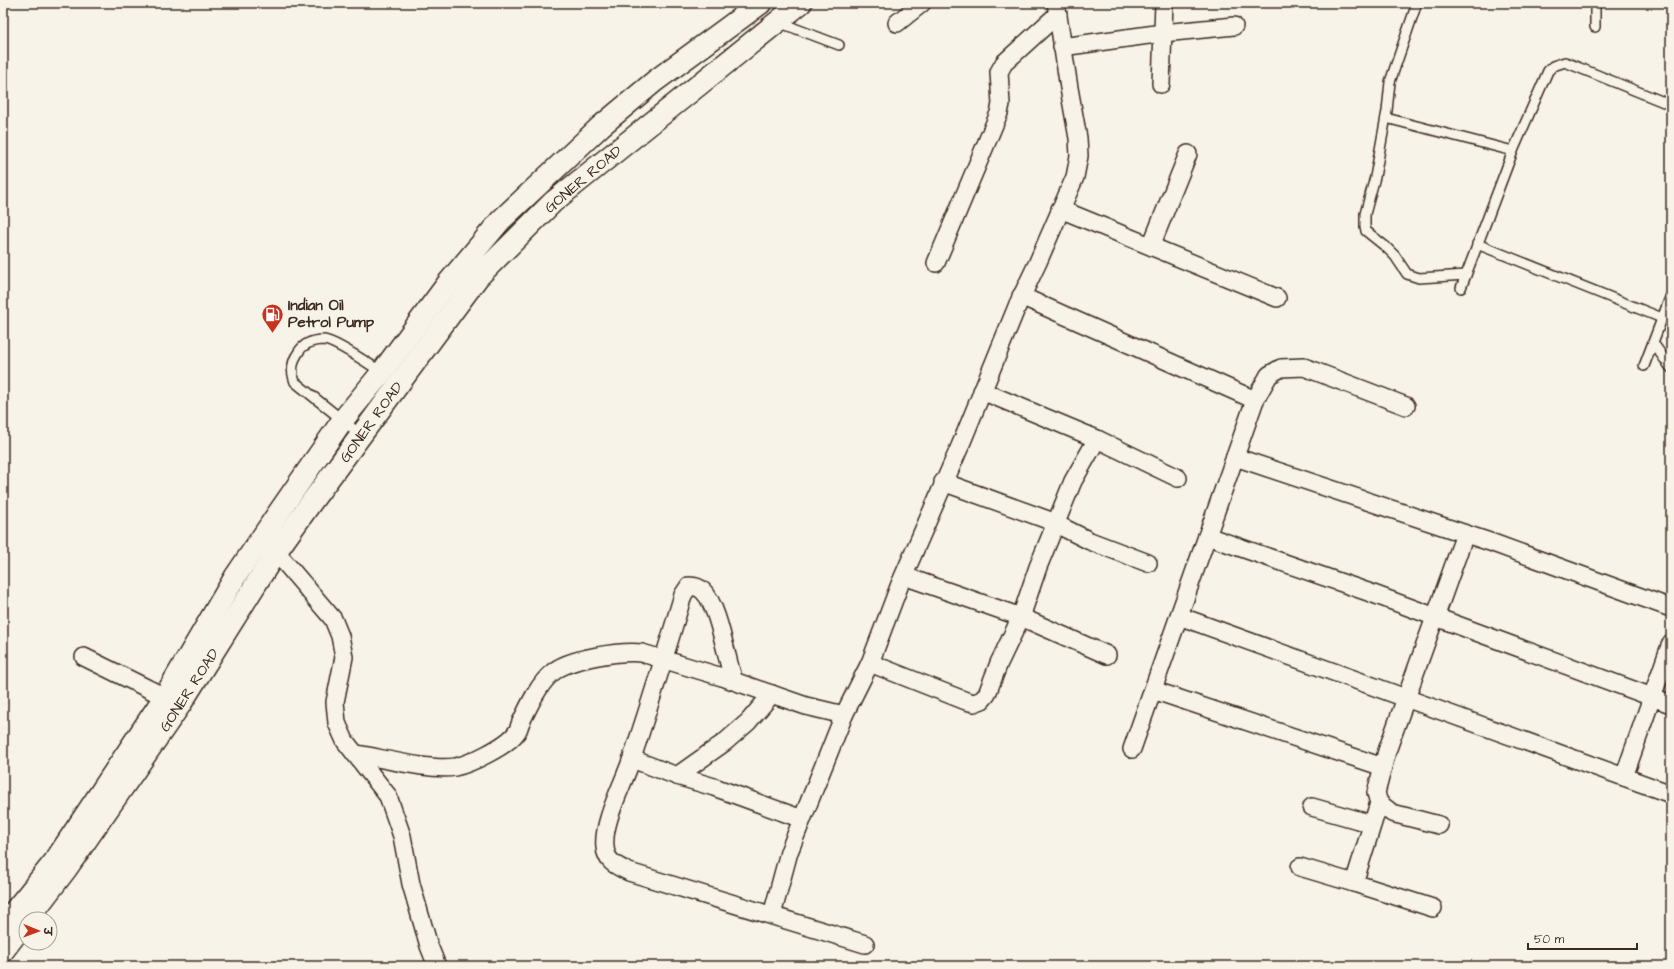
<svg xmlns="http://www.w3.org/2000/svg" width="1674" height="969" font-family="'Architects Daughter','Playpen Sans Deva',sans-serif">
	<style>
		.lines { fill: none; stroke-linecap: round; stroke-linejoin: round }
		.service-casing { stroke: #3b2a1e; stroke-width: 12 }
		.minor-casing { stroke: #3b2a1e; stroke-width: 20 }
		.tertiary-casing { stroke: #3b2a1e; stroke-width: 24 }
		.service { stroke: #f7f3e8; stroke-width: 9 }
		.minor { stroke: #f7f3e8; stroke-width: 17 }
		.tertiary { stroke: #f7f3e8; stroke-width: 21 }
		.labels { text-anchor: middle; stroke-width: 3; stroke-linejoin: round; paint-order: stroke }
		.street-label { font-size: 15px; fill: #3b2a1e; stroke: #f7f3e8 }
		.poi-label { font-size: 15px; font-weight: bold; fill: #3b2a1e; stroke: #f7f3e8; text-anchor: start }
	</style>
	<rect width="100%" height="100%" fill="#f7f3e8"/>
	<filter id="ink" filterUnits="userSpaceOnUse"><feTurbulence type="fractalNoise" baseFrequency=".025" numOctaves="2"/><feDisplacementMap in="SourceGraphic" scale="8" xChannelSelector="R" yChannelSelector="G"/><feConvolveMatrix kernelMatrix="1 2 1 2 8 2 1 2 1" color-interpolation-filters="sRGB"/></filter>
	<g filter="url(#ink)">
		<g class="lines">
			<defs>
				<g id="service">
					<polyline points="1417,3 1390,82 1387,111 1375,177 1365,214 1365,226 1366,231 1386,247 1395,256 1407,274 1419,278 1466,275 1513,151 1548,71 1553,66 1565,62 1671,105"/>
					<polyline points="1595,3 1595,27"/>
					<polyline points="778,22 839,45"/>
					<polyline points="1386,118 1513,151"/>
					<polyline points="1477,244 1662,318"/>
					<polyline points="1461,288 1466,275"/>
					<polyline points="1653,343 1671,368"/>
					<polyline points="1644,366 1671,295"/>
					<path d="M361,435L295,382C291,372 291,363 298,353C303,344 312,340 324,340C336,341 372,366 383,373"/>
				</g>
				<g id="minor">
					<polyline points="897,23 922,3"/>
					<polyline points="1062,47 1163,33 1234,26"/>
					<polyline points="1161,84 1164,3"/>
					<polyline points="1060,209 1277,298"/>
					<polyline points="1151,246 1188,154"/>
					<polyline points="936,263 999,113 1001,104 999,72 1004,63 1058,14"/>
					<polyline points="1021,296 1255,400"/>
					<polyline points="982,391 1097,439 1178,478"/>
					<polyline points="1235,457 1493,543 1671,608"/>
					<polyline points="943,482 1048,520 1090,541 1148,563"/>
					<polyline points="1207,536 1368,592 1671,704"/>
					<polyline points="276,552 333,619 340,636 344,657 335,702 337,723 345,741 388,796 402,836 411,884 429,946 437,966"/>
					<polyline points="904,576 1021,617 1107,655"/>
					<polyline points="1179,616 1671,794"/>
					<polyline points="84,657 175,702"/>
					<polyline points="870,663 966,701 974,703 982,700 987,694 999,663 1021,617 1038,567 1073,481 1097,439"/>
					<path d="M734,681C726,659 719,606 703,591C699,587 695,586 689,586L683,595C667,649 650,704 632,758C624,783 602,822 605,847C606,862 617,866 629,872L865,944"/>
					<polyline points="1153,690 1383,767"/>
					<polyline points="1132,749 1255,400 1269,375 1281,368 1304,367 1406,406"/>
					<path d="M356,754C382,758 430,771 455,767C470,764 507,746 516,733C519,730 519,726 521,722C529,706 538,685 552,673C568,658 620,651 642,653L722,677L806,706L844,715L870,663L900,584L961,444L1018,304L1038,262L1075,177L1079,156L1078,138L1069,88L1056,3"/>
					<polyline points="632,759 677,776 714,787 802,819"/>
					<polyline points="677,776 725,742 748,722 772,694"/>
					<polyline points="1624,777 1671,643"/>
					<polyline points="1379,803 1354,883 1433,908"/>
					<polyline points="1312,807 1372,824"/>
					<polyline points="1439,825 1392,813 1379,803 1376,793 1387,751 1465,534"/>
					<polyline points="1300,867 1354,883"/>
					<polyline points="772,915 789,852 844,715"/>
				</g>
				<g id="tertiary">
					<polyline points="28,919 67,868 180,705 276,552 313,500 478,277 553,202 801,3"/>
					<polyline points="3,925 54,862 165,696 235,577 279,512 342,421 382,372 448,283 501,220 601,126 655,81 761,3"/>
					<polyline points="3,951 26,921"/>
				</g>
			</defs>
			<!-- service casing -->
			<use href="#service" class="service-casing"/>
			<!-- minor casing -->
			<use href="#minor" class="minor-casing"/>
			<!-- tertiary casing -->
			<use href="#tertiary" class="tertiary-casing"/>
			<!-- service -->
			<use href="#service" class="service"/>
			<!-- minor -->
			<use href="#minor" class="minor"/>
			<!-- tertiary -->
			<use href="#tertiary" class="tertiary"/>
		</g>
	</g>
	<!-- icons -->
	<defs>
		<symbol id="fuel-pin" viewBox="-11 -11 22 30"><path d="M0 17L-7.5 6A9.5 9.5 0 1 1 7.5 6Z" fill="#c8321e" stroke="#f7f3e8"/><path d="M-5.5-6h7V0h2V4h1.3V-2.5L3-4.5l.8-.8L6-3V5H2.5V1h-1V6h-7ZM-4.2-4.7v3.2H.2V-4.7Z" fill="#fff"/></symbol>
	</defs>
	<g fill-rule="evenodd">
		<use href="#fuel-pin" x="260" y="302" width="25" height="34"/>
	</g>
	<g class="labels">
		<!-- street labels -->
		<g class="street-label">
			<text transform="translate(583 179) rotate(-40)" y="5">GONER ROAD</text>
			<text transform="translate(371 422) rotate(-54)" y="5">GONER ROAD</text>
			<text transform="translate(189 690) rotate(-57)" y="5">GONER ROAD</text>
		</g>
		<!-- poi labels -->
		<g class="poi-label">
			<text x="288" y="310">Indian Oil<tspan x="288" dy="17">Petrol Pump</tspan></text>
		</g>
	</g>
	<!-- margin -->
	<rect width="1674" height="969" fill="none" stroke="#f7f3e8" stroke-width="16"/>
	<rect x="8" y="8" width="1658" height="953" fill="none" stroke="#3b2a1e" stroke-width="1.5" filter="url(#ink)"/>
	<!-- north arrow -->
	<g transform="translate(38 931) rotate(91)"><circle r="19" fill="#f7f3e8" stroke="#aca397"/>
	<path d="M0-3L7 15L0 10L-7 15Z" fill="#c8321e"/>
	<text y="-6" font-size="11" font-weight="bold" text-anchor="middle" fill="#3b2a1e">उ</text>
	</g>
	<!-- scale -->
	<path d="M1528 943v6h109v-6" fill="none" stroke="#3b2a1e" stroke-width="2"/>
	<text x="1534" y="943" font-size="12" fill="#3b2a1e" stroke="#f7f3e8" stroke-width="3" paint-order="stroke">50 m</text>
</svg>
